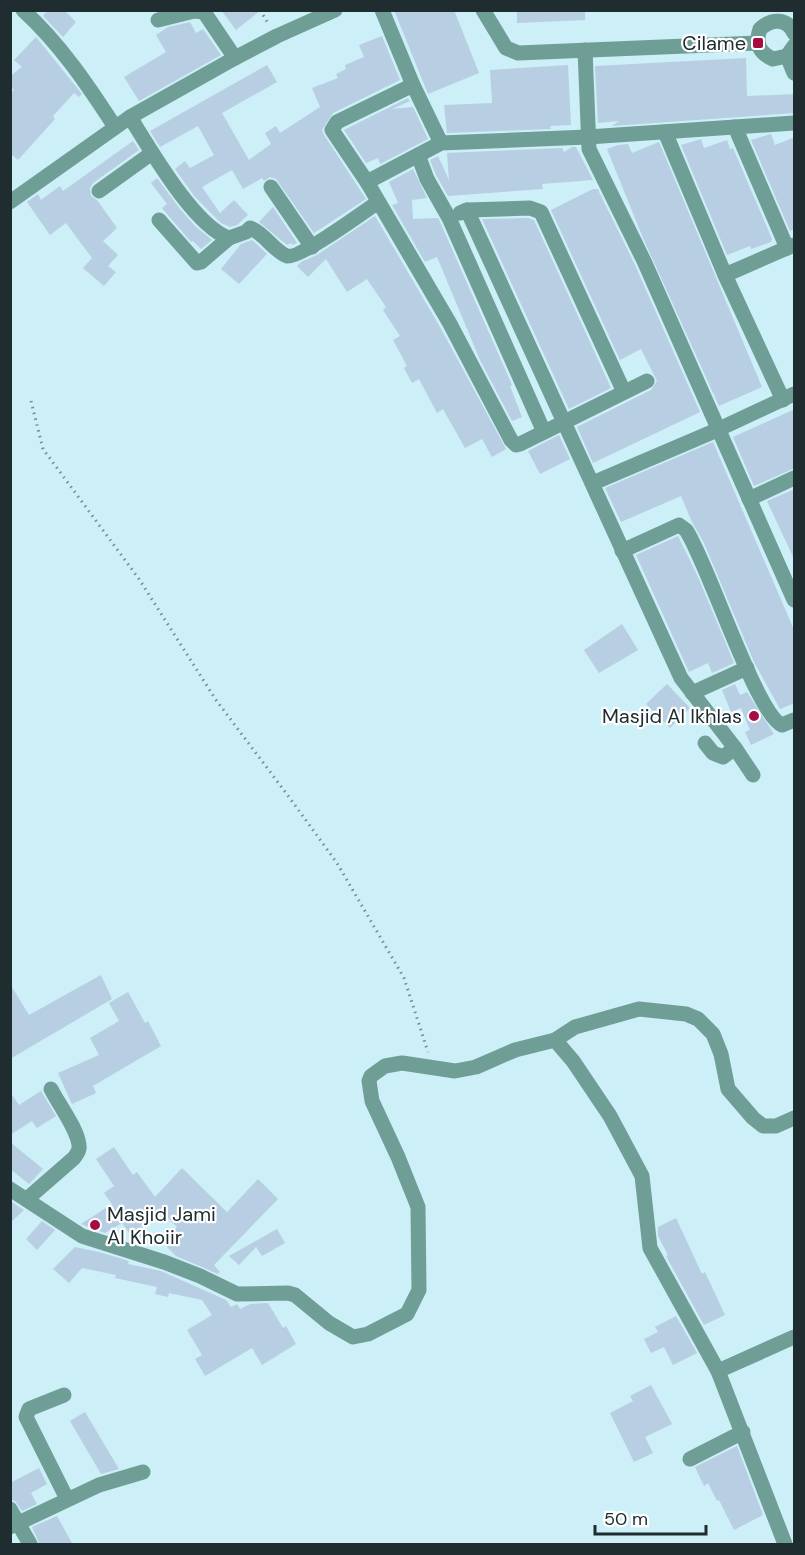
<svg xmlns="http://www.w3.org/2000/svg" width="805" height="1555" font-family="'DM Sans',sans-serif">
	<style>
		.building { fill: #b8cee2 }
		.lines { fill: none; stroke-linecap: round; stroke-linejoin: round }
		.path { stroke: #758c92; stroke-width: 3; stroke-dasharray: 1.5 4.5; stroke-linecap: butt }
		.minor { stroke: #6e9e95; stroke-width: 15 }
		.poi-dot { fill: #a50c43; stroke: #fff; stroke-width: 2 }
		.labels { text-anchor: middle; stroke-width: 4.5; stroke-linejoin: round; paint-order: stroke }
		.poi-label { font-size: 20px; fill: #202d30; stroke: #fff; text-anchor: end }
	</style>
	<rect width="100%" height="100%" fill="#cdeff7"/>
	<!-- building -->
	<g class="building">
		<polygon points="48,10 64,10 76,22 63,37 43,16"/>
		<polygon points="221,10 261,10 236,30"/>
		<polygon points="394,10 454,10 479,73 428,94"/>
		<polygon points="517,10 585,10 585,20 517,23"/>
		<polygon points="190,22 196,33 203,29 221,55 139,101 124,77 166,52 156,35 168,27"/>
		<polygon points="382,36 400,80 333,113 322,130 324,135 366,199 314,233 276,179 270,177 264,181 262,178 243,189 232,170 202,187 220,213 234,200 248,215 237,225 230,227 221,223 195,197 175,169 185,161 190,168 214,155 198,126 160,147 150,131 267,65 277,82 222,113 249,160 271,144 265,133 276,126 280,133 320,107 312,88 338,78 336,74 346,69 345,65 364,57 359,45"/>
		<polygon points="36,37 82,94 79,97 74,93 53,116 55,119 18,160 10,153 10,94 14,90 10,84 10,76 22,67 14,60"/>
		<polygon points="746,58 747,96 795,94 795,113 612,126 619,121 598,123 595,66"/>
		<polygon points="568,65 571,125 550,126 551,129 447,133 444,105 492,103 490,70"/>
		<polygon points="408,98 410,101 392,109 413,107 428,139 380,164 378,158 366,163 344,130"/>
		<polygon points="771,134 775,145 795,137 795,229 790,231 751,140"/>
		<polygon points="701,139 704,148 727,140 730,149 733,148 772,239 771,242 751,249 750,246 727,255 681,145"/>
		<polygon points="133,141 139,150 93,183 90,188 91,196 97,200 117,228 103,241 118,255 108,266 116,272 104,286 83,268 92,258 66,223 50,235 27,202 38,194 41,200 60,186 63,191"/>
		<polygon points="659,142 762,387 719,406 643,238 607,149 618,145 628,144 632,153"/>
		<polygon points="572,147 576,147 593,180 542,184 543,189 448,196 436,175 430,160 438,156 449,180 447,153 562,148 564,152"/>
		<polygon points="413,169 427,198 412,200 413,219 438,218 440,222 509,378 512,385 510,386 522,417 512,421 480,360 437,257 425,262 392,205 398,203 389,182"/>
		<polygon points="157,178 180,209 195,226 212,240 201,249 193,241 191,242 162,208 167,204 151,183"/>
		<polygon points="593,189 598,189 600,194 635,265 700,412 593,463 577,427 651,390 657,381 641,349 620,360 551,210"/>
		<polygon points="273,207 297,243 292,245 291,243 287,245 259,222"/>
		<polygon points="375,216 440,327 506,449 492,457 482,439 465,448 443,409 437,413 419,379 412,383 404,368 407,366 393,340 400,336 383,310 386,307 367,279 347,292 326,259 308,277 297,266 301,262 317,255"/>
		<polygon points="528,218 534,220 611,388 569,409 482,219"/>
		<polygon points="252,240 267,254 239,284 221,269 241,244"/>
		<polygon points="795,409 795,468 754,486 733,437"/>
		<polygon points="559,435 570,459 540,474 528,451"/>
		<polygon points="713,442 795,632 795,703 780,709 754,662 704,543 692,522 681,496 621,522 605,488"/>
		<polygon points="795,489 795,561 767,501"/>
		<polygon points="678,536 698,577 734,663 712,673 708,663 689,672 636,555"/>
		<polygon points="622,624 638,650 599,673 584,650"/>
		<polygon points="667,684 690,708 670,728 646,704"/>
		<polygon points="735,684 740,695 747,692 774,734 751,745 745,732 750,730 741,708 731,712 722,690"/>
		<polygon points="101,975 112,999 10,1059 10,984 29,1015"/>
		<polygon points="128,992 145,1023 148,1021 161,1046 93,1086 96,1093 72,1104 58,1073 99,1055 90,1038 119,1021 109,1003"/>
		<polygon points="41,1091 56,1116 37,1128 32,1121 10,1135 10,1092 19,1105"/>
		<polygon points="10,1142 43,1169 29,1184 10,1169"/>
		<polygon points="114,1147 133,1175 137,1172 155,1197 182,1168 227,1212 258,1179 278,1199 214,1265 220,1272 218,1274 176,1256 162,1242 177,1227 161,1211 141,1225 146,1232 134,1240 122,1223 105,1233 81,1224 112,1204 104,1193 114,1186 96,1159"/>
		<polygon points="10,1201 24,1210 10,1223"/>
		<polygon points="676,1218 702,1274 705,1272 725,1315 704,1325 666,1256 668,1255 658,1236 658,1227"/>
		<polygon points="42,1221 55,1230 37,1250 26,1239"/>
		<polygon points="277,1229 285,1243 262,1256 256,1247 239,1265 229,1256"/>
		<polygon points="75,1247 99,1252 129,1261 128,1264 161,1271 226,1300 231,1307 237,1304 240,1309 250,1304 268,1303 283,1328 286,1326 296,1344 262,1365 252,1348 205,1376 195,1359 202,1355 187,1330 212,1315 202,1300 169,1293 168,1297 155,1294 157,1287 115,1278 116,1275 82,1268 69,1283 53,1269"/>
		<polygon points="676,1316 697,1353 673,1365 664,1347 651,1353 644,1339 658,1332 655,1327"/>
		<polygon points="651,1385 672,1424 645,1437 653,1453 634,1462 610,1413 633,1401 630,1396"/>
		<polygon points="85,1412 119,1469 101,1474 70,1421"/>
		<polygon points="737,1446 763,1515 734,1530 719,1500 717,1501 708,1483 704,1486 695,1467"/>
		<polygon points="39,1468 47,1484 31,1493 37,1504 22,1511 15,1501 10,1499 10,1483"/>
		<polygon points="57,1516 73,1545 40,1545 32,1527"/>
	</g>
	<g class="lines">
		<!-- path -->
		<g class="path">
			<polyline points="260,10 269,25"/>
			<polyline points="31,401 43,449 139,579 216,700 289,797 337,863 404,978 428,1052"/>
		</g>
		<!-- minor -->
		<g class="minor">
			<path d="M23,10C61,45 87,84 115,127"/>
			<polyline points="382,10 413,85 441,143"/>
			<polyline points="483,10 506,48 518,53 758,43"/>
			<polyline points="158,20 194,11 204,12 235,58"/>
			<path d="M794,33C787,18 772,18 760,29C755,43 759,53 773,59L787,56L794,46"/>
			<polyline points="585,50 589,149 644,261 794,600"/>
			<polyline points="787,56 794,73"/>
			<polyline points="413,85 337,122 332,130 367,182 449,322 511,440 516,445 520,444 647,381"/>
			<path d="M130,117C150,149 194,226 229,238L246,232L250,228C263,232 275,252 287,256C299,259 365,211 378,202"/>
			<polyline points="735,127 787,248"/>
			<polyline points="665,132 725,275 783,400"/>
			<polyline points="418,155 427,179 449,218 544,432"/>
			<polyline points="367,182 441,143 588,137 794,123"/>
			<polyline points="271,187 312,247"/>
			<polyline points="99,191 152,153"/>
			<polyline points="10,202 130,117 235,58 277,36 335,10"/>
			<polyline points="467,210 681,678 735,748 753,775"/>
			<polyline points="460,213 467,210 530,208 541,212 624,392"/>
			<polyline points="159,220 197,263 201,262 229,238"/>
			<polyline points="725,275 794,245"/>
			<polyline points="593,483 717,430 794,394"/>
			<polyline points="749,499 794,478"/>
			<path d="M622,551L679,525L686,530C708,563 756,714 782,725L794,720"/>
			<polyline points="692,693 747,668"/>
			<polyline points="705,743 713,753 723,757 735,748"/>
			<polyline points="555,1040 575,1027 639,1009 686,1014 698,1019 713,1034 721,1054 728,1089 753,1118 763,1126 776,1126 794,1118"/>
			<polyline points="10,1189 82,1236 164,1262 200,1276 237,1294 288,1293 295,1295 329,1323 353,1337 368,1334 407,1314 419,1290 418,1207 398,1157 372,1101 369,1081 371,1076 385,1066 402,1063 455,1071 476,1067 515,1050 555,1040 573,1061 610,1116 642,1176 650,1248 718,1371 785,1544"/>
			<path d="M27,1199L74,1158C77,1154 80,1150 79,1145C77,1128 59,1105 51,1089"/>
			<polyline points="718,1371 794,1337"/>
			<polyline points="64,1395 29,1409 26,1417 67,1499"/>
			<polyline points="690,1459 743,1432"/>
			<polyline points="10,1509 30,1544"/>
			<polyline points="10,1527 99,1485 143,1472"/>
		</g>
	</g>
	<!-- markers -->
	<g class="poi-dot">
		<rect x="752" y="37" width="12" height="12" rx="3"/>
		<circle cx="754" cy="716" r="6"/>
		<circle cx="95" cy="1225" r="6"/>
	</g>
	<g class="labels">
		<!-- poi labels -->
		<g class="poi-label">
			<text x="746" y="50">Cilame</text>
			<text x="742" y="723">Masjid Al Ikhlas</text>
			<text x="107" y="1221" text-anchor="start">Masjid Jami<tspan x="107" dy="23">Al Khoiir</tspan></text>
		</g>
	</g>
	<!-- border -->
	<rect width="805" height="1555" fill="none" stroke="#202d30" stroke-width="24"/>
	<!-- scale -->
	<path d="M595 1525v9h111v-9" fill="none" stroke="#202d30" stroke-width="3"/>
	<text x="604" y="1525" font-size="18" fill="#202d30" stroke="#ffffff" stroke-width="4.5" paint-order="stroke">50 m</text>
</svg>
